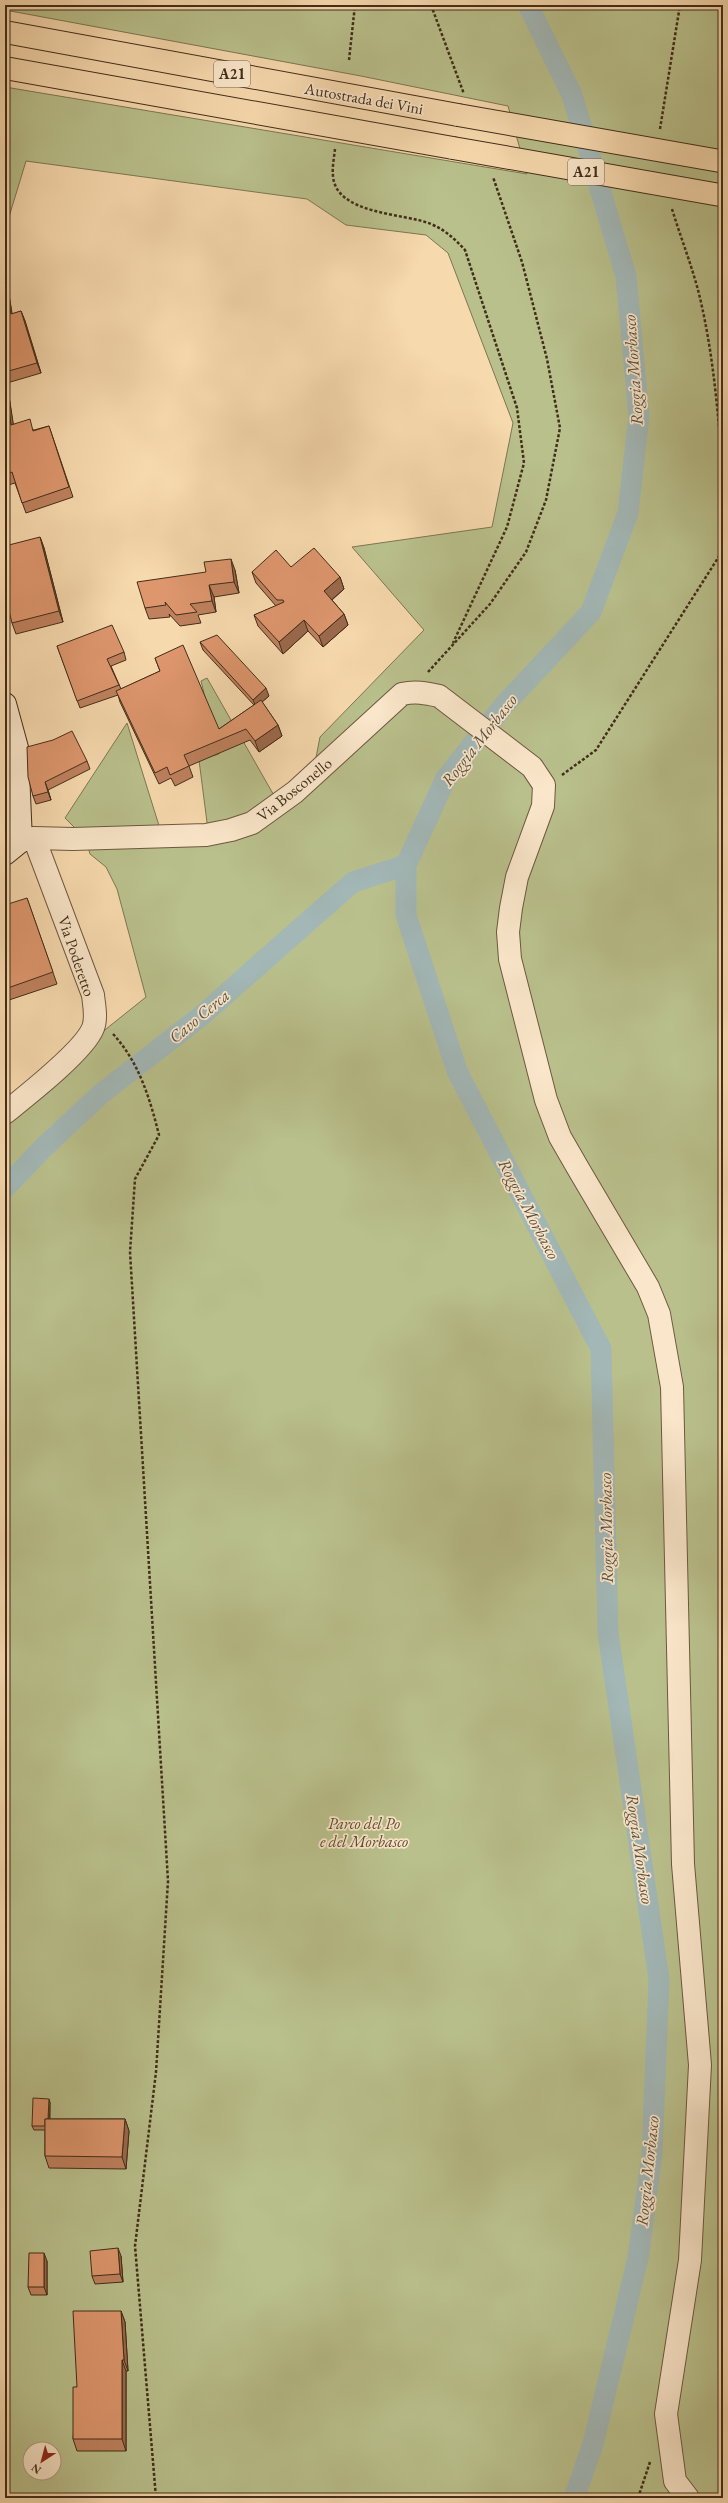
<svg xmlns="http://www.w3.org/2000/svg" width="728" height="2503" font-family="'EB Garamond',serif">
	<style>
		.green { fill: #b9c08c; stroke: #7d7652; fill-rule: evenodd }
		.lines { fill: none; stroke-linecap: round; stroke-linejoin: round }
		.canal { stroke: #a2b7b6; stroke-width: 21 }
		.street-casing { stroke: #6e583e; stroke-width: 24 }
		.secondary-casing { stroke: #412d19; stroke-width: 24 }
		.highway-casing { stroke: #412d19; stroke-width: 24 }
		.path { stroke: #412d19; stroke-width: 2.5; stroke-dasharray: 3 2; stroke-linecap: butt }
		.street { stroke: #fae6ca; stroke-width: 22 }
		.secondary { stroke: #fae6ca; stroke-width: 22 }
		.highway { stroke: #f7d9ae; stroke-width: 22 }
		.highway-bridge-casing { stroke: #412d19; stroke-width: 24; stroke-linecap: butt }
		.highway-bridge { stroke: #f7d9ae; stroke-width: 22 }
		.wall { fill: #bf815e; stroke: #412d19 }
		.shaded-wall { fill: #9b694c; stroke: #412d19 }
		.building { fill: #de966d; stroke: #412d19 }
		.labels { text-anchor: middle; stroke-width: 3.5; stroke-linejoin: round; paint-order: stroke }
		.shield { fill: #fae6ca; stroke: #78644e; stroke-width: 1 }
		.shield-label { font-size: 15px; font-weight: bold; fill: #412d19 }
		.street-label { font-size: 16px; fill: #412d19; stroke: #fae6ca }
		.park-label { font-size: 16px; font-style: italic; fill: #594a30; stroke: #fae6ca }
		.water-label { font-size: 17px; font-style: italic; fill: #595040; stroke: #fae6ca }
	</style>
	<rect width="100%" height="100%" fill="#f7d9ae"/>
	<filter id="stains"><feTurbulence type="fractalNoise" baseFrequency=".005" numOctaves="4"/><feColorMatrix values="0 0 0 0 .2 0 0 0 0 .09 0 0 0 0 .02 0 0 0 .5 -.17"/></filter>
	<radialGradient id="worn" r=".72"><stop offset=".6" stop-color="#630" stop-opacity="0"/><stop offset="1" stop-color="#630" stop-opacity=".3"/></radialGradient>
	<!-- green -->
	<path class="green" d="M5,5H723V2498H5V1110L146,997L117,889L106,867L90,854L86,839L65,818L127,723L161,832L208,830L199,760L219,754L201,681L207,678L280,806L313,773L320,737L424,630L352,547L492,527L513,423L448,253L426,235L346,225L307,199L26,161L5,230V87L527,174L508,106L361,76L5,10ZM30,2449H54V2473H30Z"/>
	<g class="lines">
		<!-- canal -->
		<g class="canal">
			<polyline points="528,5 572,95 626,276 639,416 628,513 591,612 505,704 446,778 406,865 406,915 457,1071 601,1349 608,1633 659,1979 652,2155 638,2258 593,2444 574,2498"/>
			<polyline points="5,1188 44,1147 102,1093 200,1017 353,882 406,865"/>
		</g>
		<defs>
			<g id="street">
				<path d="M21,841L34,838L73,839L206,835L231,830L252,823L295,792L402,694C415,691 426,693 439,696L532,767L544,785L543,806L517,877L511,908L508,932L510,959L546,1100L560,1137L579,1170L648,1287L659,1314L672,1387L683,1864L700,2065L690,2260L666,2414L675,2481L688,2498"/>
				<path d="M5,1113C26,1096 84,1051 93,1028C97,1018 94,1005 93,995L34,838"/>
			</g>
			<polyline id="secondary" points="5,704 17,748 21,841 5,854"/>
			<g id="highway">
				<polyline points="5,32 458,115"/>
				<polyline points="5,68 453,148"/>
			</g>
		</defs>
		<!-- street casing -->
		<use href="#street" class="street-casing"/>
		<!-- secondary casing -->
		<use href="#secondary" class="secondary-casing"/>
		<!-- highway casing -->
		<use href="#highway" class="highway-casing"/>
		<!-- path -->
		<g class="path">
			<polyline points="431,5 464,94"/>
			<polyline points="723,48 723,56"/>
			<polyline points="349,60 355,5"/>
			<polyline points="660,129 680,5"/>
			<path d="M335,149C334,158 332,168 333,176C336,215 405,213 431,224C445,230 454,238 465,250L517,408L524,463L507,527L453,643"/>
			<path d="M672,209C682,242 695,273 702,307C714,361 718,416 723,470"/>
			<polyline points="428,672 490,604 526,552 546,500 560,428 547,359 522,262 493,177"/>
			<polyline points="562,775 596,750 723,550"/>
			<path d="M113,1034C139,1062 150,1099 159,1135L135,1179L130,1252L168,1881L156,2072L135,2246L156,2498"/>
			<polyline points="638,2498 650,2462"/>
		</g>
		<!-- street -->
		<use href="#street" class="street"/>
		<!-- secondary -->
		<use href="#secondary" class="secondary"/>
		<!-- highway -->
		<use href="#highway" class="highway"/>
		<defs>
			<g id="highway-bridge">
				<polyline points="458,115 720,161"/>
				<polyline points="453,148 720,195"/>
			</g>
		</defs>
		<!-- highway-bridge casing -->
		<use href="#highway-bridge" class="highway-bridge-casing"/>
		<!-- highway-bridge -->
		<use href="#highway-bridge" class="highway-bridge"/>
	</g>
	<!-- wall -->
	<g class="wall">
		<polygon points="5,279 7,283 12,314 21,311 25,321 41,373 7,383 13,424 34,430 49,426 73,497 26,513 15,483 8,485 5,476"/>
		<polygon points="40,537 44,548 63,622 16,634 12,623"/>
		<polygon points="291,567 340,577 344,589 332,600 344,614 348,625 323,647 308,631 283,654 258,626 254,615 276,606 256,583 252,572"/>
		<polygon points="235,570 239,593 214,597 216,612 198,615 201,623 180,626 169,614 170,617 149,619 145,608"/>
		<polygon points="200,642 269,696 262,702 278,725 282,736 259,752 250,740 189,766 193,777 175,786 171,778 159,784 120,702 118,695 80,708 57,646 124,652 126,660 111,666 121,689 160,671 155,658 219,729 254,705 203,650"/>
		<polygon points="53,740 87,761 90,769 48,790 51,800 36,804 33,796"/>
		<polygon points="27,898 57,984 9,1000 5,989"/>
		<polygon points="49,2099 50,2103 50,2119 125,2119 129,2131 126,2169 49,2168 45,2156 45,2130 34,2130 32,2126"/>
		<polygon points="121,2256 123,2282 95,2284 92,2276"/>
		<polygon points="47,2261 47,2295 31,2295 28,2287"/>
		<polygon points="121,2311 125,2322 128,2371 126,2371 126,2451 77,2451 73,2439 77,2387"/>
	</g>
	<!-- shaded-wall -->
	<g class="shaded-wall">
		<polygon points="5,279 7,283 14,325 11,314 5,285"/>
		<polygon points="21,311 25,321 41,373 37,363"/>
		<polygon points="5,379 7,383 15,435 11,425 5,387"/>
		<polygon points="40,537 44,548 63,622 59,611"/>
		<polygon points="231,559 235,570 239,593 234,582"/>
		<polygon points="340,577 344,589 328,603 324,591"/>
		<polygon points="209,585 214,597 216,612 212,601"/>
		<polygon points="344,614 348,625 323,647 319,636"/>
		<polygon points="304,620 308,631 283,654 279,642"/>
		<polygon points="266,688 269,696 256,707 253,700"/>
		<polygon points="278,725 282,736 259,752 255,741"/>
		<polygon points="45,782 48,790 51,800 48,792"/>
		<polygon points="49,2099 50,2103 49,2130 48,2126"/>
		<polygon points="125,2119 129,2131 126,2169 122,2157"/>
		<polygon points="118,2248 121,2256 123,2282 120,2274"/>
		<polygon points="44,2253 47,2261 47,2295 44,2287"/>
		<polygon points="121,2311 125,2322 128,2371 124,2360"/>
		<polygon points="122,2360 126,2371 126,2451 122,2439"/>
	</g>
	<!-- building -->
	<g class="building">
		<polygon points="5,285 11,314 21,311 37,363 5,372"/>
		<polygon points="5,387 11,425 30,419 33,431 49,426 69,487 22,503 12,472 5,475"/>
		<polygon points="40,537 59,611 12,623 5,595 5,546"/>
		<polygon points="314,548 340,577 324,591 344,614 319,636 304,620 279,642 254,615 284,602 283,600 277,600 252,572 276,550 291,567"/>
		<polygon points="231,559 234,582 209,585 212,601 190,604 197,612 176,615 165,602 166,605 145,608 137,582 206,572 204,562"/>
		<polygon points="112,625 124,652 107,659 119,685 77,701 57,646"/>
		<polygon points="217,635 266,688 253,700 200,642"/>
		<polygon points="183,645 219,729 261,700 278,725 255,741 246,729 184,755 189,766 170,775 167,767 155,773 116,691 160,671 155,658"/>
		<polygon points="72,731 87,761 45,782 48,792 33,796 28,777 27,747 53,740"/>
		<polygon points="27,898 53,972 5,989 5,905"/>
		<polygon points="33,2098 49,2099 48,2119 45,2119 45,2126 32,2126"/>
		<polygon points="45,2119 125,2119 122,2157 45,2156"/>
		<polygon points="118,2248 120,2274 92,2276 90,2251"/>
		<polygon points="29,2253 44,2253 44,2287 28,2287"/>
		<polygon points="73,2311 121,2311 124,2360 122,2360 122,2439 73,2439 73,2387 77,2387"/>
	</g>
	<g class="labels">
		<!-- shield labels -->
		<g class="shield">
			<rect x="214" y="61" width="36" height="26" rx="3"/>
			<rect x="568" y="159" width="36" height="26" rx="3"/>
		</g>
		<g class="shield-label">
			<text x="232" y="79">A21</text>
			<text x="586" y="177">A21</text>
		</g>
		<!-- street labels -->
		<g class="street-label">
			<text transform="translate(364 98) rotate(10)" y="6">Autostrada dei Vini</text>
			<text transform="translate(294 789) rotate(-39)" y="6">Via Bosconello</text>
			<text transform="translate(77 956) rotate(71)" y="6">Via Poderetto</text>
		</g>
		<!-- park labels -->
		<g class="park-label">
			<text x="364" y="1829">Parco del Po<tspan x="364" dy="18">e del Morbasco</tspan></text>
		</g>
		<!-- water labels -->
		<g class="water-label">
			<text transform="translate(633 370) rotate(-94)" y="6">Roggia Morbasco</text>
			<text transform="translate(479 740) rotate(-52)" y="6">Roggia Morbasco</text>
			<text transform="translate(199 1016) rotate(-40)" y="6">Cavo Cerca</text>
			<text transform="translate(529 1209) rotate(62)" y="6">Roggia Morbasco</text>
			<text transform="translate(606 1528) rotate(-91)" y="6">Roggia Morbasco</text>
			<text transform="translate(640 1849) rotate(82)" y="6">Roggia Morbasco</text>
			<text transform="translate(647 2171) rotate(-84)" y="6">Roggia Morbasco</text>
		</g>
	</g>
	<!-- margin -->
	<rect width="728" height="2503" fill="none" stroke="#f7d9ae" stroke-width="20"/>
	<rect x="6" y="6" width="716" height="2491" fill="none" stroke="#412d19" stroke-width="2"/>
	<rect x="10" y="10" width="708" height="2483" fill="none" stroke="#412d19"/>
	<!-- north arrow -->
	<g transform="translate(42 2461) rotate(216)"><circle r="19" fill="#fae6ca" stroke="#b09c83"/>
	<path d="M0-3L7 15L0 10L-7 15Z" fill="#8f2418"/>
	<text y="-6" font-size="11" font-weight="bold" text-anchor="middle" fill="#412d19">N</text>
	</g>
	<rect width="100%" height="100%" filter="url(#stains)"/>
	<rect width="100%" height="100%" fill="url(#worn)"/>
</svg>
